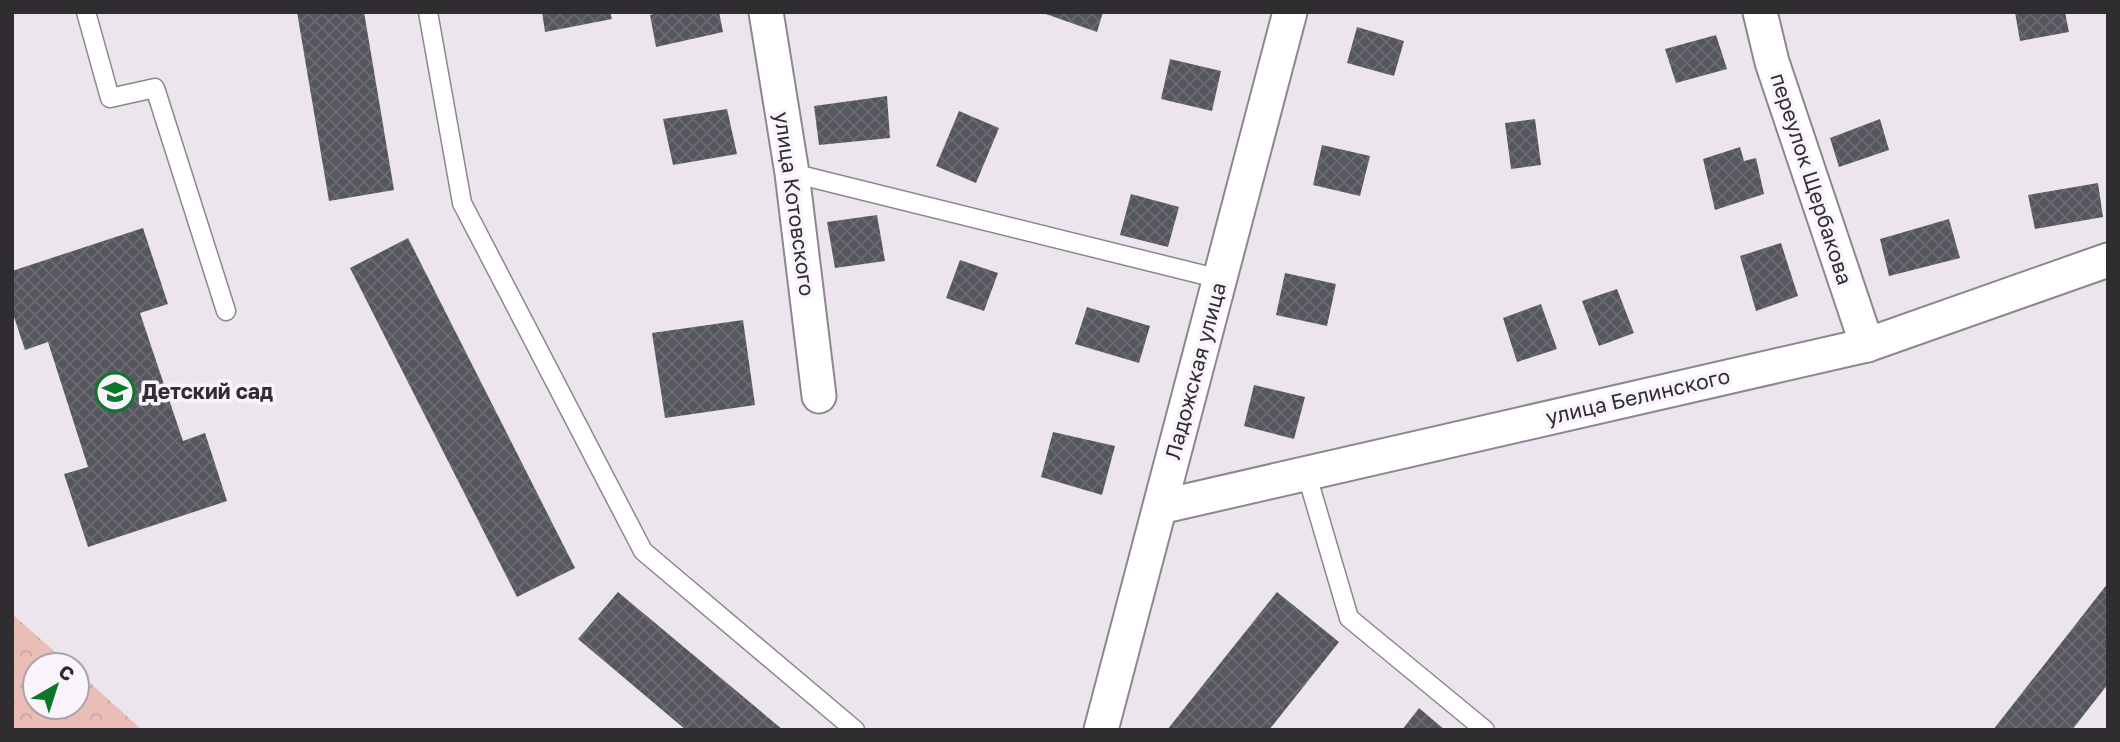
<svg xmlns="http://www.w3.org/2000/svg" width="2120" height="742" font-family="'Golos Text',sans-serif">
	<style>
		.forest { fill: url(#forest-crowns) }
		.building { fill: url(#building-cross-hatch) }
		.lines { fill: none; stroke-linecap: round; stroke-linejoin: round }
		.lane-casing { stroke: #8c878e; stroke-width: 21 }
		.street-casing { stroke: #8c878e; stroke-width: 37 }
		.lane { stroke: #fff; stroke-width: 18 }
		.street { stroke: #fff; stroke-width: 33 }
		.labels { text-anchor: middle; stroke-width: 7; stroke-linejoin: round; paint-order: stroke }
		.street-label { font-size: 21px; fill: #2f2d30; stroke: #f9f3fb }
		.poi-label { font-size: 21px; font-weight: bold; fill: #2f2d30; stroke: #f9f3fb; text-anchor: start }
	</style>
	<defs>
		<pattern id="forest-crowns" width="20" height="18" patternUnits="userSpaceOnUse" patternTransform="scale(1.75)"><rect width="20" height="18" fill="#eabdb7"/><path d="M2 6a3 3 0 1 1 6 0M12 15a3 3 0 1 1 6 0" fill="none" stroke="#c9a39e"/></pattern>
		<pattern id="building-cross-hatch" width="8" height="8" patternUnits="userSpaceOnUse" patternTransform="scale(1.75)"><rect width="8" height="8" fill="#56575e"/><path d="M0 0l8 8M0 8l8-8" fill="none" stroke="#6b6c72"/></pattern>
	</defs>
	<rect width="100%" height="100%" fill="#ece5ed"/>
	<!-- forest -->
	<polygon class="forest" points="12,614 70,665 35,665 35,707 77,707 77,671 142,730 12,730"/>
	<!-- building -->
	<g class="building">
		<polygon points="297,12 364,12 394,190 329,201"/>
		<polygon points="542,12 610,12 612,19 545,32"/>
		<polygon points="661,12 719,12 723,32 656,47 650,15"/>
		<polygon points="1040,12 1103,12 1097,32"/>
		<polygon points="2015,12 2065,12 2069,32 2020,41"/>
		<polygon points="1357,27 1404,41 1394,76 1347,63"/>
		<polygon points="1716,35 1727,69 1676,83 1665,49"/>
		<polygon points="1170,59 1221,71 1212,111 1161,99"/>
		<polygon points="887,96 890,138 819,145 814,106"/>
		<polygon points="727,109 737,154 673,165 663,119"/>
		<polygon points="959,111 999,128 976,183 936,166"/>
		<polygon points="1535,119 1541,165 1511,169 1505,123"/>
		<polygon points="1880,119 1889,150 1839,167 1830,138"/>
		<polygon points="1322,145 1370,156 1360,196 1313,185"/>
		<polygon points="1740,147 1744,161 1756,158 1764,194 1715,210 1703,159"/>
		<polygon points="2098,183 2103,217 2035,229 2028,195"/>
		<polygon points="1131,194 1179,207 1168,247 1120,235"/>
		<polygon points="877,215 885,261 835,268 827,222"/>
		<polygon points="1949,219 1960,258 1889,276 1880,239"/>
		<polygon points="143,228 168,304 140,313 183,441 205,433 227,501 88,547 64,474 88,467 48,342 25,350 12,311 12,271"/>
		<polygon points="408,238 575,568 517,597 350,268"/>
		<polygon points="1781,243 1798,296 1756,311 1740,256"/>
		<polygon points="960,260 998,273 984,311 946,298"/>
		<polygon points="1285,273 1336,284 1327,326 1276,315"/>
		<polygon points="1617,289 1634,333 1599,346 1582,301"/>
		<polygon points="1541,304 1557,349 1517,362 1503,318"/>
		<polygon points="1087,307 1150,326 1139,363 1075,344"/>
		<polygon points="743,320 755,405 665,418 652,333"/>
		<polygon points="1254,385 1305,397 1294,439 1244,426"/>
		<polygon points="1053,432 1115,446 1102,495 1041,477"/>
		<polygon points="2108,583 2108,684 2072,730 1993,730"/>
		<polygon points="618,592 783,730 686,730 578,639"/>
		<polygon points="1277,592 1339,642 1269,730 1167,730"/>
		<polygon points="1419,708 1445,730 1402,730"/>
	</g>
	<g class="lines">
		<defs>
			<g id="lane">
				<polyline points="86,12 110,98 155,88 226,311"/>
				<polyline points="428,12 462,203 643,551 855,730"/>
				<polyline points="792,173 1220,279"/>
				<polyline points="1306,472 1349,618 1485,730"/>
			</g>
			<g id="street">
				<polyline points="766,12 792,173 819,396"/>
				<polyline points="1760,12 1772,62 1867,345"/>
				<polyline points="1160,507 1867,345 2108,260"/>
				<polyline points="1101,730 1290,12"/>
			</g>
		</defs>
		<!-- lane casing -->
		<use href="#lane" class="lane-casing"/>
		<!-- street casing -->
		<use href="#street" class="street-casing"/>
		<!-- lane -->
		<use href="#lane" class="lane"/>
		<!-- street -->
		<use href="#street" class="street"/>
	</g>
	<!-- icons -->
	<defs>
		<symbol id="school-ring" viewBox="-11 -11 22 22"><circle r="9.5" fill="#f9f3fb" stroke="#0c762a" stroke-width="1.5"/><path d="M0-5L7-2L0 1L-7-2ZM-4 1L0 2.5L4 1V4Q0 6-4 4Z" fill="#0c762a"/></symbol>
	</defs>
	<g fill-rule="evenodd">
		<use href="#school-ring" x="93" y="370" width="44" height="44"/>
	</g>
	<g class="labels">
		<!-- street labels -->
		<g class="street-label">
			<text transform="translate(1811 179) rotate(72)" y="7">переулок Щербакова</text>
			<text transform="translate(794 204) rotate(82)" y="7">улица Котовского</text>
			<text transform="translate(1196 371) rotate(-75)" y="7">Ладожская улица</text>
			<text transform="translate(1638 397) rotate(-13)" y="7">улица Белинского</text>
		</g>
		<!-- poi labels -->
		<g class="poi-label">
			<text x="142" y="399">Детский сад</text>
		</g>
	</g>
	<!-- border -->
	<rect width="2120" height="742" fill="none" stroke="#2f2d30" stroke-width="28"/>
	<!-- north arrow -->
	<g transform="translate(56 686) rotate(39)"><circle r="33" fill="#f9f3fb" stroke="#a8a4aa" stroke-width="2"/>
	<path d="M0-5L12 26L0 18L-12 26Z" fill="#0c762a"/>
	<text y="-10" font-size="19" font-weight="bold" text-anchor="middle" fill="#2f2d30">С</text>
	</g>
</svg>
